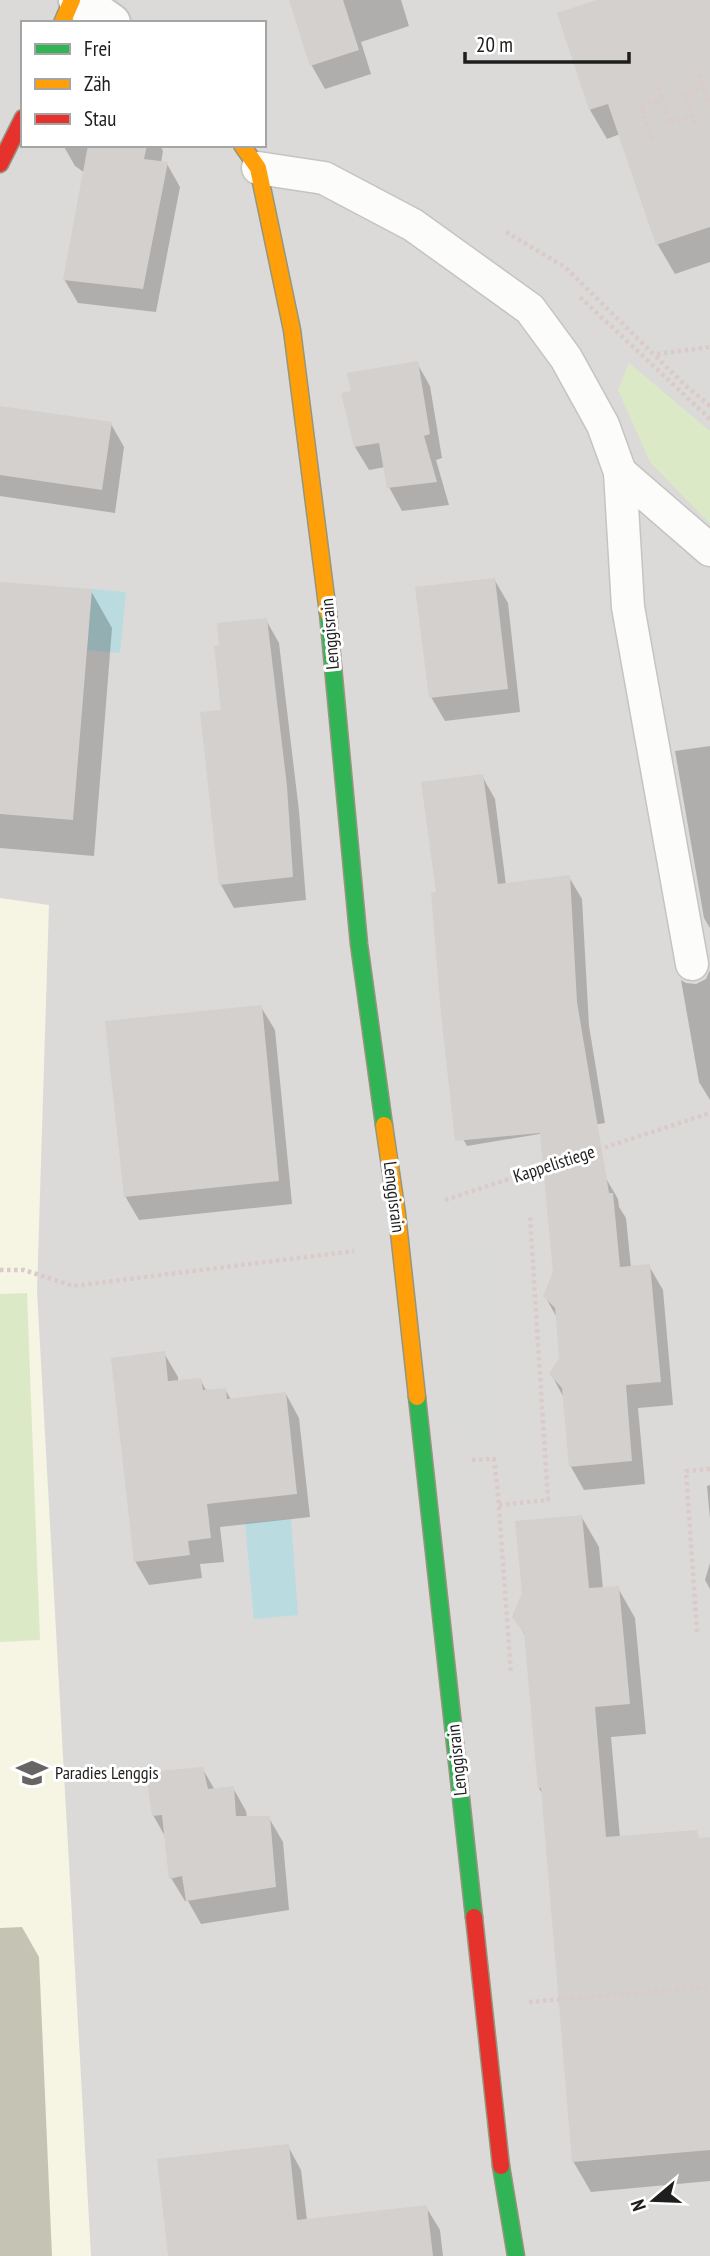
<svg xmlns="http://www.w3.org/2000/svg" width="710" height="2256" font-family="'PT Sans Narrow',sans-serif">
	<style>
		.residential { fill: #dbdad8; fill-rule: evenodd }
		.education { fill: #f6f4e2 }
		.religious { fill: #dadad8 }
		.grass { fill: #dce9c6 }
		.water { fill: #badbdf }
		.shadow { fill: #0003 }
		.building { fill: #d3d0ce }
		.lines { fill: none; stroke-linecap: round; stroke-linejoin: round }
		.lane-casing { stroke: #c5c4c3; stroke-width: 35 }
		.street-casing { stroke: #c5c4c3; stroke-width: 42 }
		.fast-casing { stroke: #96967f; stroke-width: 19 }
		.slow-casing { stroke: #96967f; stroke-width: 19 }
		.jam-casing { stroke: #96967f; stroke-width: 19 }
		.path { stroke: #dacbca; stroke-width: 4.5; stroke-dasharray: 3.5 3.5; stroke-linecap: butt }
		.lane { stroke: #fcfcfb; stroke-width: 32 }
		.street { stroke: #fcfcfb; stroke-width: 38 }
		.fast { stroke: #30b455; stroke-width: 16 }
		.slow { stroke: #ff9f0a; stroke-width: 16 }
		.jam { stroke: #e5322d; stroke-width: 16 }
		.labels { text-anchor: middle; stroke-width: 6; stroke-linejoin: round; paint-order: stroke }
		.street-label { font-size: 18px; fill: #1e1e1e; stroke: #fff }
		.poi-label { font-size: 18px; fill: #1e1e1e; stroke: #fff; text-anchor: start }
	</style>
	<rect width="100%" height="100%" fill="#eceae7"/>
	<!-- residential -->
	<path class="residential" d="M0,0H710V2256H0ZM23,23H264V145H23Z"/>
	<!-- education -->
	<polygon class="education" points="0,898 49,905 37,1291 91,2256 0,2256"/>
	<!-- religious -->
	<polygon class="religious" points="488,1240 503,1446 457,1449 442,1243"/>
	<!-- grass -->
	<g class="grass">
		<polygon points="629,363 710,431 710,524 650,462 618,390"/>
		<polygon points="27,1293 40,1640 0,1642 0,1294"/>
	</g>
	<!-- water -->
	<g class="water">
		<polygon points="92,589 126,592 120,653 87,650"/>
		<polygon points="291,1519 298,1615 254,1619 245,1523"/>
	</g>
	<!-- shadow -->
	<g class="shadow">
		<polygon points="291,0 401,0 409,26 361,42 371,74 325,89 312,66"/>
		<polygon points="602,0 710,0 710,262 675,274 658,245 620,134 607,139 590,110 559,14"/>
		<polygon points="63,145 160,145 163,151 161,163 167,164 180,187 156,312 78,303 64,279 85,173 75,166"/>
		<polygon points="417,363 430,386 442,458 436,460 449,505 402,511 389,487 385,467 369,470 355,447 343,394 353,393"/>
		<polygon points="0,407 111,424 124,447 115,513 0,496"/>
		<polygon points="494,579 508,603 520,712 445,721 431,697"/>
		<polygon points="0,583 91,591 112,628 94,856 0,848"/>
		<polygon points="266,620 279,643 299,811 306,900 234,908 221,885 202,714 223,711"/>
		<polygon points="710,746 710,928 704,918 675,751"/>
		<polygon points="482,776 495,799 506,885 569,877 582,899 589,1026 605,1123 467,1146 455,1124 438,893"/>
		<polygon points="710,970 710,1100 699,1082 681,980 686,983 696,984 706,979"/>
		<polygon points="261,1007 275,1030 292,1204 139,1220 125,1196"/>
		<polygon points="604,1175 618,1199 619,1207 626,1218 631,1268 649,1266 663,1290 673,1405 638,1408 645,1484 584,1490 571,1467 564,1398 551,1374 561,1358 557,1318 545,1296"/>
		<polygon points="164,1353 178,1377 178,1382 200,1379 207,1392 225,1389 231,1400 286,1394 299,1418 310,1517 220,1527 224,1562 200,1564 202,1578 149,1585 135,1561"/>
		<polygon points="710,1485 710,1519 707,1486"/>
		<polygon points="581,1516 599,1547 603,1589 618,1588 635,1618 646,1734 611,1737 620,1838 710,1839 710,2181 591,2192 573,2161 543,1795 539,1788 527,1639 514,1616"/>
		<polygon points="710,1563 710,1589 705,1580"/>
		<polygon points="202,1768 215,1790 233,1788 246,1811 247,1818 269,1818 283,1842 289,1910 201,1924 188,1901 185,1901 171,1878 166,1838 153,1815"/>
		<polygon points="22,1927 39,1957 52,2256 0,2256 0,1928"/>
		<polygon points="288,2146 301,2170 307,2220 426,2207 440,2230 443,2256 170,2256"/>
	</g>
	<!-- building -->
	<g class="building">
		<polygon points="289,0 343,0 359,50 310,66"/>
		<polygon points="597,0 710,0 710,227 656,245 608,104 589,110 557,13"/>
		<polygon points="88,145 147,145 144,159 168,162 143,289 63,280"/>
		<polygon points="418,361 430,434 424,436 437,482 387,488 379,443 354,447 341,393 351,391 347,373"/>
		<polygon points="0,406 112,422 102,490 0,475"/>
		<polygon points="495,578 508,689 429,698 415,587"/>
		<polygon points="0,582 92,589 73,820 0,814"/>
		<polygon points="267,618 287,786 293,877 219,885 200,712 221,710 214,646 219,645 217,623"/>
		<polygon points="483,774 498,884 570,875 577,1002 609,1193 613,1193 620,1267 650,1264 661,1382 626,1385 632,1461 569,1467 562,1388 549,1374 559,1358 555,1308 543,1296 553,1272 540,1133 455,1141 441,1014 431,893 436,892 421,782"/>
		<polygon points="262,1005 279,1181 124,1197 105,1021"/>
		<polygon points="165,1351 168,1381 201,1378 203,1390 226,1388 227,1399 286,1392 297,1494 207,1504 211,1538 188,1541 190,1555 134,1562 111,1358"/>
		<polygon points="582,1515 589,1588 619,1586 630,1704 595,1707 606,1837 697,1830 699,1838 710,1837 710,2150 572,2162 541,1788 538,1789 524,1633 512,1617 522,1593 515,1521"/>
		<polygon points="203,1767 208,1789 234,1786 236,1816 270,1816 276,1887 186,1901 182,1876 169,1879 162,1815 152,1816 146,1772"/>
		<polygon points="289,2144 297,2220 427,2205 433,2256 168,2256 157,2159"/>
	</g>
	<g class="lines">
		<defs>
			<g id="lane">
				<polyline points="258,168 324,178 413,225 530,309 566,358 603,425 620,472 628,607 692,964"/>
				<polyline points="620,472 710,550"/>
			</g>
			<polyline id="street" points="78,0 111,23"/>
			<g id="fast">
				<polyline points="328,613 359,944 384,1125"/>
				<polyline points="417,1397 474,1917"/>
				<polyline points="501,2166 516,2256"/>
			</g>
			<g id="slow">
				<polyline points="62,23 72,0"/>
				<polyline points="242,145 258,168 292,330 328,613"/>
				<polyline points="384,1125 397,1214 417,1397"/>
			</g>
			<g id="jam">
				<polyline points="0,164 23,118"/>
				<polyline points="474,1917 501,2166"/>
			</g>
		</defs>
		<!-- lane casing -->
		<use href="#lane" class="lane-casing"/>
		<!-- street casing -->
		<use href="#street" class="street-casing"/>
		<!-- fast casing -->
		<use href="#fast" class="fast-casing"/>
		<!-- slow casing -->
		<use href="#slow" class="slow-casing"/>
		<!-- jam casing -->
		<use href="#jam" class="jam-casing"/>
		<!-- path -->
		<g class="path">
			<polyline points="699,74 704,88"/>
			<polyline points="659,87 662,99"/>
			<polyline points="695,124 685,94 704,88 710,107"/>
			<polyline points="652,139 641,106 662,99 669,123 692,116"/>
			<polyline points="506,232 565,267 685,385 710,406"/>
			<polyline points="580,297 710,419"/>
			<polyline points="657,354 710,347"/>
			<polyline points="445,1200 710,1113"/>
			<polyline points="0,1270 24,1270 73,1286 354,1251"/>
			<polyline points="472,1460 494,1459 498,1494 511,1674"/>
			<polyline points="499,1505 548,1500 530,1217"/>
			<polyline points="697,1632 686,1471 710,1469"/>
			<polyline points="529,2002 710,1987"/>
		</g>
		<!-- lane -->
		<use href="#lane" class="lane"/>
		<!-- street -->
		<use href="#street" class="street"/>
		<!-- fast -->
		<use href="#fast" class="fast"/>
		<!-- slow -->
		<use href="#slow" class="slow"/>
		<!-- jam -->
		<use href="#jam" class="jam"/>
	</g>
	<!-- icons -->
	<defs>
		<symbol id="school-bare" viewBox="-9 -9 18 18"><path d="M0-5L7-2L0 1L-7-2ZM-4 1L0 2.5L4 1V4Q0 6-4 4Z" fill="#666564" stroke="#fff" stroke-width="2.5" paint-order="stroke"/></symbol>
	</defs>
	<g fill-rule="evenodd">
		<use href="#school-bare" x="10" y="1751" width="44" height="44"/>
	</g>
	<g class="labels">
		<!-- street labels -->
		<g class="street-label">
			<text transform="translate(330 634) rotate(-95)" y="6">Lenggisrain</text>
			<text transform="translate(554 1164) rotate(-18)" y="6">Kappelistiege</text>
			<text transform="translate(394 1197) rotate(83)" y="6">Lenggisrain</text>
			<text transform="translate(457 1760) rotate(-96)" y="6">Lenggisrain</text>
		</g>
		<!-- poi labels -->
		<g class="poi-label">
			<text x="55" y="1779">Paradies Lenggis</text>
		</g>
	</g>
	<!-- legend -->
	<rect x="21" y="21" width="245" height="126" fill="#ffffff" stroke="#a5a5a5" stroke-width="2"/>
	<rect x="35" y="44" width="35" height="10" fill="#30b455" stroke="#a5a5a5" stroke-width="2"/>
	<text x="84" y="56" font-size="21" fill="#1e1e1e">Frei</text>
	<rect x="35" y="79" width="35" height="10" fill="#ff9f0a" stroke="#a5a5a5" stroke-width="2"/>
	<text x="84" y="91" font-size="21" fill="#1e1e1e">Zäh</text>
	<rect x="35" y="114" width="35" height="10" fill="#e5322d" stroke="#a5a5a5" stroke-width="2"/>
	<text x="84" y="126" font-size="21" fill="#1e1e1e">Stau</text>
	<!-- north arrow -->
	<g transform="translate(654 2200) rotate(251)" stroke="#ffffff" stroke-width="5" paint-order="stroke">
	<path d="M0-5L12 26L0 18L-12 26Z" fill="#1e1e1e"/>
	<text y="-10" font-size="19" font-weight="bold" text-anchor="middle" fill="#1e1e1e">N</text>
	</g>
	<!-- scale -->
	<path d="M465 52v10h164v-10" fill="none" stroke="#1e1e1e" stroke-width="3.5"/>
	<text x="476" y="52" font-size="21" fill="#1e1e1e" stroke="#ffffff" stroke-width="5" paint-order="stroke">20 m</text>
</svg>
